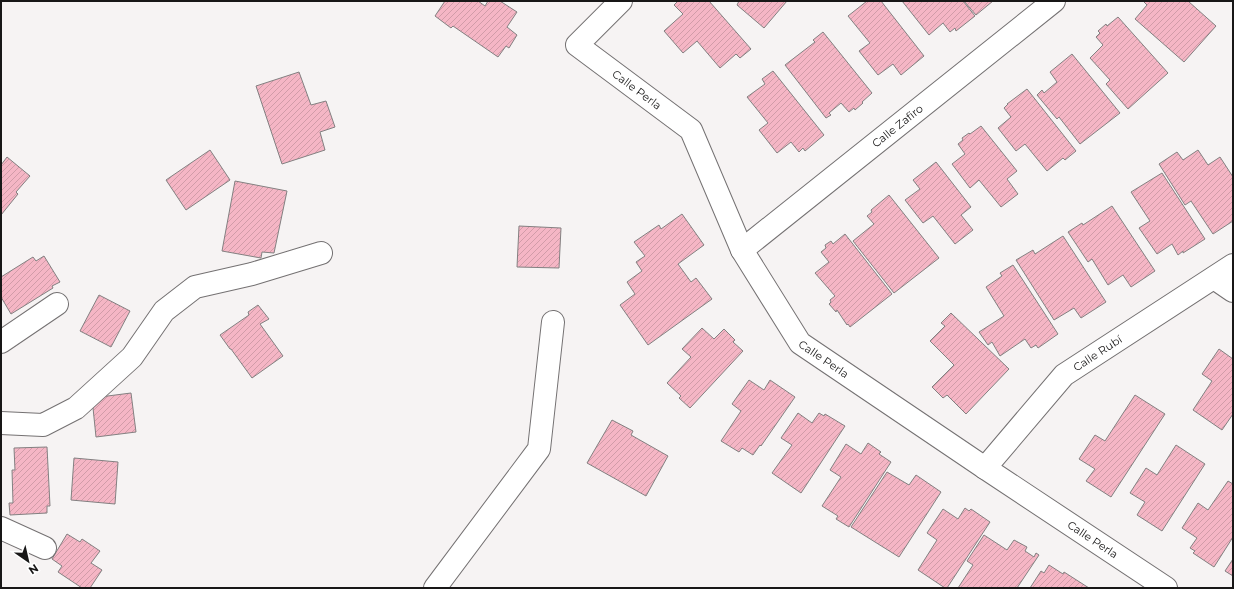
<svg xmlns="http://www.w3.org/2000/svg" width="1234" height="589" font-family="Montserrat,sans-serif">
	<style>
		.building { fill: url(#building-hatch); stroke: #838081 }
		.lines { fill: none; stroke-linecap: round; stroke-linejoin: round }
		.minor-casing { stroke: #747172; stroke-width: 24 }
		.minor { stroke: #fff; stroke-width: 22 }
		.labels { text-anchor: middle; stroke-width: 3.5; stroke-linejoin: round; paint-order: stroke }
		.street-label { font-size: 11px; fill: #181717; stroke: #fff }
	</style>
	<defs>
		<pattern id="building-hatch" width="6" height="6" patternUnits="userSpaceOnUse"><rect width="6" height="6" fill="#f5b6c5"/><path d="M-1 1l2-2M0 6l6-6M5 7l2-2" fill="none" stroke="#d19ca8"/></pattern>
	</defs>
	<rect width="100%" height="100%" fill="#f6f3f3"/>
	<!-- building -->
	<g class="building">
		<polygon points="445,1 478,1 485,6 488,1 500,1 517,12 507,27 517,35 509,48 506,46 498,57 453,26 451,28 435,16"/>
		<polygon points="678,1 709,1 751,49 740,58 736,54 720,68 697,41 683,53 664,31 683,14 674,5"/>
		<polygon points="739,1 787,1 764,28 737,5"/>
		<polygon points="867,1 881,1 924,56 901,75 893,64 878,75 859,51 870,43 848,16"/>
		<polygon points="902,1 963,1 975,16 956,31 955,28 950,32 943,23 929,35"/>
		<polygon points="964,1 993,1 976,15"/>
		<polygon points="1143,1 1188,1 1216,26 1184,62 1135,19 1147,5"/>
		<polygon points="1118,17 1168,73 1128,109 1106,84 1110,80 1090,58 1103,45 1096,37 1100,33 1098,31 1106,24 1107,26"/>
		<polygon points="823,32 872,93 862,102 863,103 855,110 854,108 849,112 841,103 829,113 831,115 826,118 785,65 815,42 813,40"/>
		<polygon points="1072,54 1120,113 1080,144 1059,117 1057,119 1037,95 1042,90 1044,93 1057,82 1050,72"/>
		<polygon points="773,71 824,135 805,151 803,148 799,152 791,142 777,153 759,130 768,123 747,97 765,84 762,79"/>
		<polygon points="299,72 311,105 326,101 335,127 320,132 325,150 282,164 256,86"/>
		<polygon points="1027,89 1076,151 1065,160 1063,158 1047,171 1025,144 1016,151 998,128 1011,117 1004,108 1008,104 1007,104"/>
		<polygon points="981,126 1017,171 1007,179 1018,194 1001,207 979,180 970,188 952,164 965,154 958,144 963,140 962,138 969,133 970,134"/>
		<polygon points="210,150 230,180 186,210 166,180"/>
		<polygon points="1198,150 1208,165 1220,157 1233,177 1233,221 1213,234 1191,201 1185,205 1159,164 1177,152 1183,160"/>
		<polygon points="7,157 30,176 16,192 18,194 1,215 1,165"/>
		<polygon points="936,162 971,207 961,215 973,230 955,244 933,216 923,223 905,200 920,189 913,180"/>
		<polygon points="1162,173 1205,239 1183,253 1183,251 1178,255 1172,244 1157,254 1139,228 1150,221 1131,192"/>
		<polygon points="235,181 287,191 274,253 262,252 261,258 222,251"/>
		<polygon points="889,195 939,258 894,293 853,241 874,224 867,216 872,212 871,210"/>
		<polygon points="1112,206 1155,271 1131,287 1123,275 1108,285 1092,259 1088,262 1068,232 1082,223 1083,225"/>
		<polygon points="682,214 704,245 678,264 691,282 696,278 712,299 648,345 620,305 635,294 627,282 642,271 636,262 645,256 634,242 659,225 661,229"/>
		<polygon points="519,226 561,228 559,268 517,267"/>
		<polygon points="845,234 892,294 850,327 848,324 847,325 837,310 836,312 829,304 831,302 830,300 835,296 815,273 829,262 821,252 826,248 825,245 831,241 833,244"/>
		<polygon points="1063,236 1106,302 1081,318 1074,308 1054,320 1016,260 1033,250 1035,254"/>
		<polygon points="44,256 60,282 52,286 53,288 11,314 1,297 1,277 33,257 36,261"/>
		<polygon points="1013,265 1058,334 1038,348 1036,345 1031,348 1025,339 1000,356 992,342 988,345 979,332 1004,316 986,287 1002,276 1000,273"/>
		<polygon points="99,295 130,311 111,347 80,331"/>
		<polygon points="258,305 269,319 260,324 283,356 252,378 231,349 230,349 220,335 249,315 248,312"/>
		<polygon points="951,313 1009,369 966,414 947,395 943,398 932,387 954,365 930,341 945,326 941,323"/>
		<polygon points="702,328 714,339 724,329 735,340 733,342 743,351 690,408 679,398 681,396 667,383 691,357 682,349"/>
		<polygon points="1219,349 1233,359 1233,414 1222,430 1193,410 1212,381 1202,374"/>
		<polygon points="749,380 764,390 770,380 795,397 761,446 760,445 753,455 742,448 739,452 721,441 741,411 732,404"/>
		<polygon points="131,393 136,432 96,437 92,398"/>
		<polygon points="1135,395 1165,414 1111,497 1086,481 1095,469 1079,459 1095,435 1105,441"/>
		<polygon points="798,413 812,423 819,413 824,416 825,414 845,426 801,493 772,473 792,445 781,438"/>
		<polygon points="612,420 633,431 631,435 668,456 646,496 587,463"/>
		<polygon points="868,443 881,452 879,454 891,462 849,527 836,519 838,516 822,506 841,477 830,470 846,444 861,454"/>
		<polygon points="1176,445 1205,464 1162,531 1137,515 1145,502 1130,493 1146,468 1157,475"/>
		<polygon points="47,447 50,506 47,506 47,513 10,515 9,503 13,503 12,470 15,470 14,448"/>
		<polygon points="74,458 118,462 115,504 71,500"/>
		<polygon points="887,472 909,485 916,475 941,492 899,557 851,527"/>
		<polygon points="1228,481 1233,484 1233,537 1214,567 1193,553 1195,551 1190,548 1197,538 1182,528 1198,503 1208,510"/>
		<polygon points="965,508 969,511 971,509 990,522 947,588 945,588 918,570 937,540 927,533 943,509 958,519"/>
		<polygon points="67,534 80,542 82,539 100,551 91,563 102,570 90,588 82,588 58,572 62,566 52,559"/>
		<polygon points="984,535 1007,550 1014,540 1027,547 1025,551 1034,557 1036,553 1039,555 1017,588 958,588 973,565 967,561"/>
		<polygon points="1233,559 1233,576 1225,571"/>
		<polygon points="1049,565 1063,574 1064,572 1089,588 1030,588 1041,571 1044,573"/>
	</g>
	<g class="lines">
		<defs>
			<g id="minor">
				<path id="s1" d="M621,1L577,45L691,130L742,250L800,343L985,468L1166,588"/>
				<path id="s2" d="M742,250L1054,1"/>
				<polyline points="1214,278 1233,291"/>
				<polyline points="1,342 57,304"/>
				<polyline points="1,423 43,425 76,408 132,357 164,311 195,287 252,274 321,253"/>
				<path id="s3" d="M985,468L1064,375L1233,265"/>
				<polyline points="1,528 45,548"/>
				<polyline points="435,588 539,449 553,322"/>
			</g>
		</defs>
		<!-- minor casing -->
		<use href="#minor" class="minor-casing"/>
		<!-- minor -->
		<use href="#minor" class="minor"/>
	</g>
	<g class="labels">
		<!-- street labels -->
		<g class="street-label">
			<text dy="4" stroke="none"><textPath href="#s1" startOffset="137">Calle Perla</textPath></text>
			<text dy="4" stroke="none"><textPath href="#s2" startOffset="199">Calle Zafiro</textPath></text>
			<text dy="4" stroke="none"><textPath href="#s3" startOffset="162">Calle Rubí</textPath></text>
			<text dy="4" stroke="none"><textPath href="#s1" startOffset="473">Calle Perla</textPath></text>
			<text dy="4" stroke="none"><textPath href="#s1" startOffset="797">Calle Perla</textPath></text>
		</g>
	</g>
	<!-- border -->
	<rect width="1234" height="589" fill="none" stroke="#181717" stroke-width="4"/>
	<!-- north arrow -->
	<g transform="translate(28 561) rotate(146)" stroke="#ffffff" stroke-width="3" paint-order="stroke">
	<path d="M0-3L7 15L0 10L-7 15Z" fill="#181717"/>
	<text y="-6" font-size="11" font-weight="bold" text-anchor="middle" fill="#181717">N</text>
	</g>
</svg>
